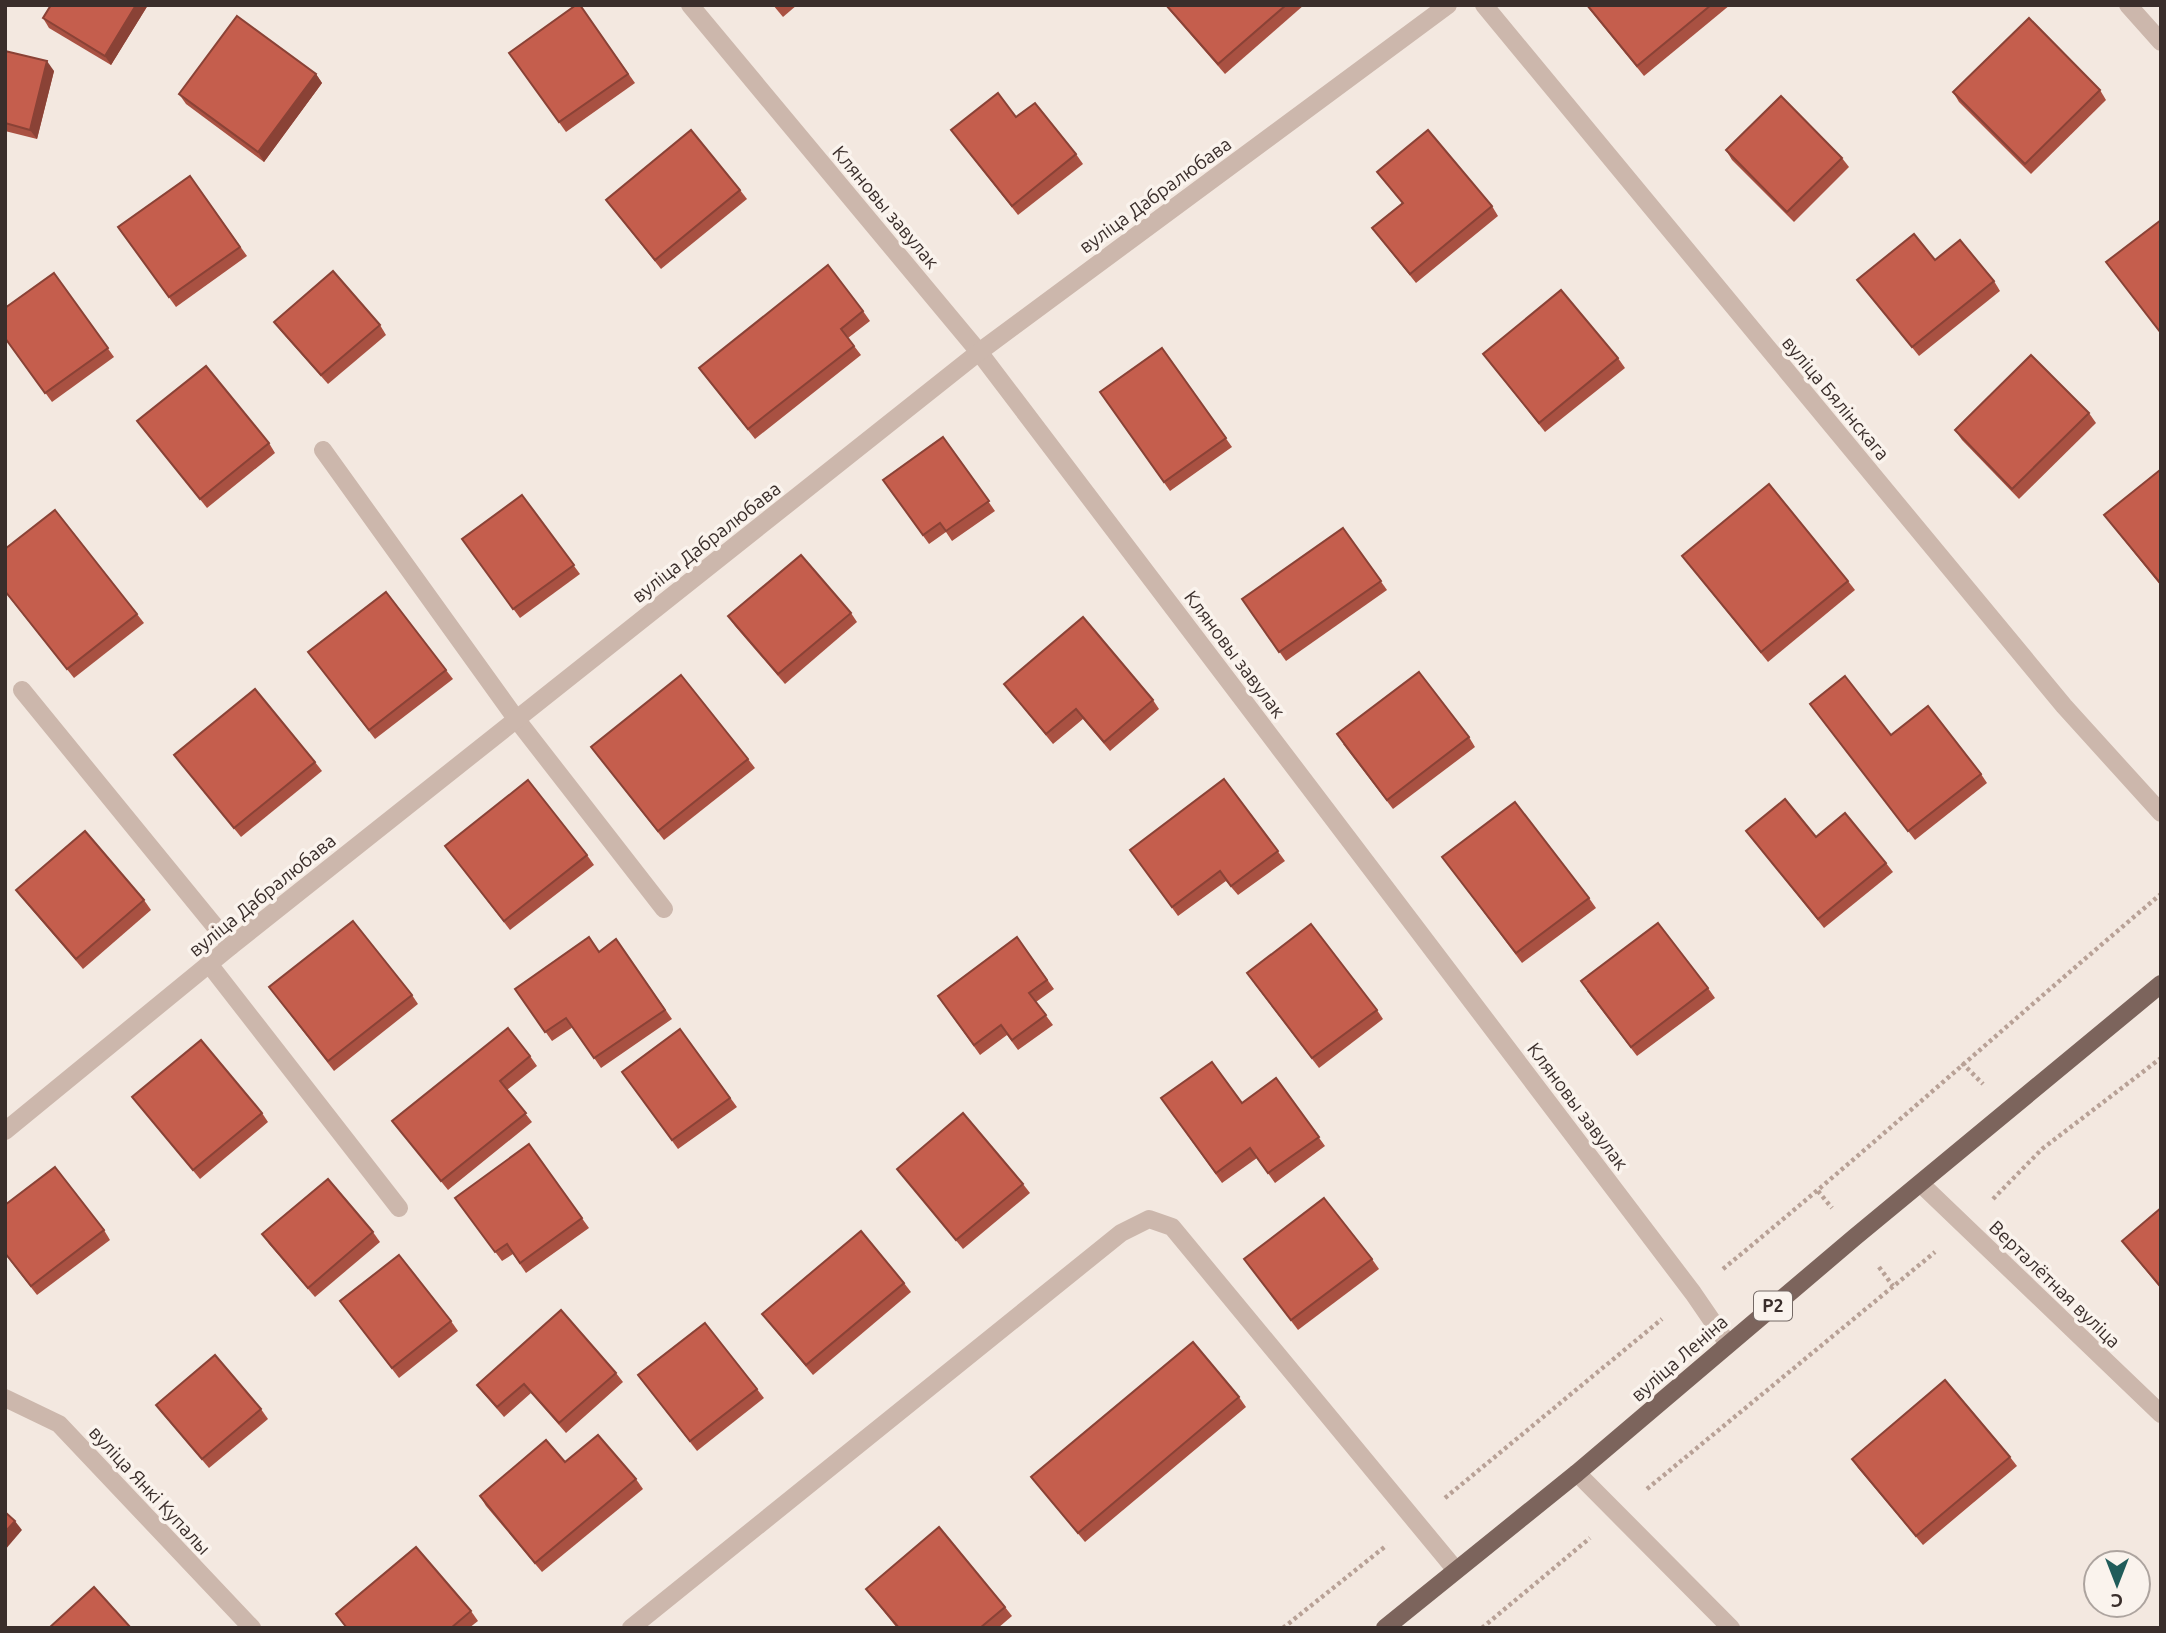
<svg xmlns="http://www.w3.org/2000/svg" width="2166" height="1633" font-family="Ubuntu,sans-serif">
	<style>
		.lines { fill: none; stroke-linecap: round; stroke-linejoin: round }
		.path { stroke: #b8a196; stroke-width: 4.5; stroke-dasharray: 3.5 3.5; stroke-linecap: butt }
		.lane { stroke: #ccb7ac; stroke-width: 18 }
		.street { stroke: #ccb7ac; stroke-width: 18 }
		.primary { stroke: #7c645c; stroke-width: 18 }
		.wall { fill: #a95142 }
		.shaded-wall { fill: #8a4236 }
		.building { fill: #c55e4d; stroke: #8a4236; stroke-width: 2 }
		.labels { text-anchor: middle; stroke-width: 7; stroke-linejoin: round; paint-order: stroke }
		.shield { fill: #faf3ed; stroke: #746965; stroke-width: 2 }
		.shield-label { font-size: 18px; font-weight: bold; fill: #3a2e2b }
		.street-label { font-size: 19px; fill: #3a2e2b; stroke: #faf3ed }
	</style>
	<rect width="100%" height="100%" fill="#f3e8e0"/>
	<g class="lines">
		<!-- path -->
		<g class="path">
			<polyline points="1962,1063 1983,1084"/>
			<polyline points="1818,1191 1832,1208"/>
			<polyline points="1993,1199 2042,1149 2161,1058"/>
			<polyline points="1879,1267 1893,1286"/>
			<path d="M1723,1269C1872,1147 2014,1018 2161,894"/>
			<polyline points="1647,1489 1935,1252"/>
			<polyline points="1445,1498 1662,1319"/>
			<polyline points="1283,1628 1387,1545"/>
			<polyline points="1482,1628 1590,1538"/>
		</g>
		<!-- lane -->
		<g class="lane">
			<polyline points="323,450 517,720 664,909"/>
			<polyline points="22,690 231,946"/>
			<polyline points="209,964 399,1208"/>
			<polyline points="1577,1473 1731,1628"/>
		</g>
		<!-- street -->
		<g class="street">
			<polyline points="690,5 979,352 1693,1293 1728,1344"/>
			<polyline points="1484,5 2064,706 2161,813"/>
			<polyline points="2128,5 2161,42"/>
			<polyline points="5,1131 231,946 979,352 1448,5"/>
			<polyline points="1921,1184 2161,1414"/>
			<polyline points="5,1398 59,1424 252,1628"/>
			<polyline points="631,1628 1121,1233 1149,1219 1172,1227 1455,1569"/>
		</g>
		<!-- primary -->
		<polyline class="primary" points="1385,1628 1577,1473 1855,1237 2161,984"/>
	</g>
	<!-- wall -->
	<g class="wall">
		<polygon points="51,5 148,5 111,65 49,28 43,18"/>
		<polygon points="580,5 635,83 566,132 509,53"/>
		<polygon points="773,5 797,5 783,17"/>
		<polygon points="1165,5 1304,5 1225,74"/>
		<polygon points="1586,5 1730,5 1644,76"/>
		<polygon points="5,51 54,71 37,139 5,131"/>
		<polygon points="316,74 322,83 264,162 186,104 179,94"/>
		<polygon points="2100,90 2106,100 2031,174 1959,102 1953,92"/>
		<polygon points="1016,117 1076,154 1083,164 1018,215 951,130"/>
		<polygon points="1726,150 1842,158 1849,167 1794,222 1732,160"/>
		<polygon points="1377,172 1492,206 1498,216 1416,283 1372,228 1402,203"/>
		<polygon points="190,176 247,256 176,307 118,227"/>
		<polygon points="740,190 747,199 661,269 606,200"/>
		<polygon points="54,273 114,357 52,402 5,338"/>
		<polygon points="1857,280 1994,281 2000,291 1919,356"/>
		<polygon points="863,311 870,321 848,338 861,355 755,439 699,368"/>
		<polygon points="274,322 380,325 386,335 328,384 281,331"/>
		<polygon points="1162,348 1232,447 1170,491 1100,392"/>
		<polygon points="1483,354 1618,358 1625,368 1545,432"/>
		<polygon points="2089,413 2096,423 2019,499 1962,440 1955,430"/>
		<polygon points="137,421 269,443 275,453 207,508"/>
		<polygon points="943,437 995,511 952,541 946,532 929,544 883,480"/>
		<polygon points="2161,471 2161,586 2104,515"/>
		<polygon points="522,495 580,574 520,618 462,539"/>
		<polygon points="1343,528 1387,590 1286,661 1242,599"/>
		<polygon points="5,549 137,614 144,623 74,678 5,592"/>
		<polygon points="1682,556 1848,581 1855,590 1768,662"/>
		<polygon points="851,613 857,622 785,684 735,626 728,616"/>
		<polygon points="308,652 446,670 453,679 375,739"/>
		<polygon points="1004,684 1153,700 1159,709 1110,751 1083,719 1053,744"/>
		<polygon points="1810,704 1891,735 1981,774 1987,783 1915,840"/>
		<polygon points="1469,737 1475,747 1393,809 1343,744"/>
		<polygon points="591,747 748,759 755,768 664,840"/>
		<polygon points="174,755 315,762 322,771 241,837"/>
		<polygon points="1224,779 1285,861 1238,895 1226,881 1178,916 1130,850"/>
		<polygon points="1746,831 1816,837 1886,863 1893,872 1824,928"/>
		<polygon points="445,846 587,855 594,865 510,930"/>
		<polygon points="1449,866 1589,898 1596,908 1522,963"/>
		<polygon points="16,890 144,900 151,910 83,969 23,899"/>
		<polygon points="1017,937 1054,989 1036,1002 1053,1025 1018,1050 1007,1035 980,1055 938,996"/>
		<polygon points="616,939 672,1019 601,1068 573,1027 552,1041 515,989 599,952"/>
		<polygon points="1254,983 1377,1010 1383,1019 1319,1068"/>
		<polygon points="269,987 412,995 418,1004 334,1071"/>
		<polygon points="1708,988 1715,998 1637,1056 1587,991"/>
		<polygon points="680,1029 737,1107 678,1149 622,1072"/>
		<polygon points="530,1056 537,1066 507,1090 532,1122 448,1190 392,1121"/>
		<polygon points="1276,1078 1325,1146 1275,1183 1257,1158 1222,1183 1161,1098 1242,1103"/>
		<polygon points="132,1097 262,1113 268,1122 200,1179"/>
		<polygon points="529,1144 589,1228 526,1273 513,1254 502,1261 455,1198"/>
		<polygon points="897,1169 1023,1184 1030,1193 963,1249"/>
		<polygon points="5,1205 104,1230 110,1240 37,1295 5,1254"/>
		<polygon points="2161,1208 2161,1289 2122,1241"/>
		<polygon points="373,1232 380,1242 315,1297 269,1244 262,1234"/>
		<polygon points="1372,1259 1379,1269 1298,1330 1251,1268"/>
		<polygon points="904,1283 911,1292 813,1375 769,1323 762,1314"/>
		<polygon points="340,1301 451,1321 458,1331 399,1378"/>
		<polygon points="616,1373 623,1382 566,1433 531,1393 504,1417 484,1394 477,1385"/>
		<polygon points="638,1375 757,1389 764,1398 697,1451"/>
		<polygon points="1239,1397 1246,1407 1085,1542 1031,1477"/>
		<polygon points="156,1405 261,1409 268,1419 209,1468 163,1414"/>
		<polygon points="2010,1457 2017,1466 1923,1545 1858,1468 1852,1459"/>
		<polygon points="565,1462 636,1479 643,1489 542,1572 486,1506 480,1496"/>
		<polygon points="866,1589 1005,1607 1012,1616 998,1628 897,1628"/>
		<polygon points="471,1611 478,1621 469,1628 346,1628 336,1614"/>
	</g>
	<!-- shaded-wall -->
	<g class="shaded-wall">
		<polygon points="136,5 148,5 111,65 105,56"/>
		<polygon points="47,61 54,71 37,139 30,130"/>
		<polygon points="316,74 322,83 264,162 258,152"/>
		<polygon points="15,1521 22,1530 5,1550 5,1532"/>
	</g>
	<!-- building -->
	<g class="building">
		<polygon points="51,5 136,5 105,56 43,18"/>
		<polygon points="576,5 580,5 628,74 559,122 509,53"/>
		<polygon points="1166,5 1286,5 1218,64"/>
		<polygon points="1587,5 1711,5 1637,66"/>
		<polygon points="237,16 316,74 258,152 179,94"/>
		<polygon points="2029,18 2100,90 2025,164 1953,92"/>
		<polygon points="5,51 47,61 30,130 5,123"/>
		<polygon points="998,93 1016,117 1035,103 1076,154 1012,206 951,130"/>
		<polygon points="1781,96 1842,158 1787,212 1726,150"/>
		<polygon points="691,130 740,190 655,260 606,200"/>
		<polygon points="1428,130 1492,206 1410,274 1372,228 1403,203 1377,172"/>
		<polygon points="190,176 240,247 169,297 118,227"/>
		<polygon points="2161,220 2161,333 2106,262"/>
		<polygon points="1914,234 1935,260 1960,240 1994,281 1912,347 1857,280"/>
		<polygon points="828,265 863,311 841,329 854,346 748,429 699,368"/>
		<polygon points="333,271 380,325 321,375 274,322"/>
		<polygon points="54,273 108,348 45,393 5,338 5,308"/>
		<polygon points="1561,290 1618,358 1539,423 1483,354"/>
		<polygon points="1162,348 1226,438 1164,482 1100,392"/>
		<polygon points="2031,355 2089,413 2012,489 1955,430"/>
		<polygon points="206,366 269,443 200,499 137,421"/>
		<polygon points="943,437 989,501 946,531 940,523 923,535 883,480"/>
		<polygon points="2160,470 2161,471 2161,584 2104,515"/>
		<polygon points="1769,484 1848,581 1761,652 1682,556"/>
		<polygon points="522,495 574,565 513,609 462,539"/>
		<polygon points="55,510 137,614 67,669 5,591 5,549"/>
		<polygon points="1343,528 1381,581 1279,652 1242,599"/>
		<polygon points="801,555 851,613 778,674 728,616"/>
		<polygon points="386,592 446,670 369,730 308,652"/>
		<polygon points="1083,617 1153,700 1104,742 1076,709 1046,734 1004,684"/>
		<polygon points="1419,672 1469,737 1387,800 1337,734"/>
		<polygon points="681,675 748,759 658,831 591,747"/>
		<polygon points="1845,676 1891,735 1928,706 1981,774 1908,831 1810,704"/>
		<polygon points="255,689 315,762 234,828 174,755"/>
		<polygon points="1224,779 1278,851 1231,886 1220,871 1172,907 1130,850"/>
		<polygon points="528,780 587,855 504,921 445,846"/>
		<polygon points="1785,799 1816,837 1845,813 1886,863 1818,919 1746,831"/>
		<polygon points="1515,802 1589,898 1516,953 1442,857"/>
		<polygon points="85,831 144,900 76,959 16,890"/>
		<polygon points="353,921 412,995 328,1061 269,987"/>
		<polygon points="1658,923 1708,988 1631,1047 1581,981"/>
		<polygon points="1311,924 1377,1010 1312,1058 1247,973"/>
		<polygon points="589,937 599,952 616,939 665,1010 594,1058 566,1018 545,1032 515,989"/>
		<polygon points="1017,937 1047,980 1029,993 1046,1015 1012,1040 1001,1025 974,1045 938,996"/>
		<polygon points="508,1028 530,1056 500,1081 526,1113 441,1181 392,1121"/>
		<polygon points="680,1029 730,1098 672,1140 622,1072"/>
		<polygon points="201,1040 262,1113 193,1170 132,1097"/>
		<polygon points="1212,1062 1242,1103 1276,1078 1319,1137 1268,1173 1250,1148 1216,1173 1161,1098"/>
		<polygon points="963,1113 1023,1184 956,1240 897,1169"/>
		<polygon points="529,1144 582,1218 520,1263 507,1244 495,1252 455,1198"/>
		<polygon points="55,1167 104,1230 31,1286 5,1253 5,1205"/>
		<polygon points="328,1179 373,1232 308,1288 262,1234"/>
		<polygon points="1324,1198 1372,1259 1291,1320 1244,1259"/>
		<polygon points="2161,1208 2161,1287 2122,1241"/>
		<polygon points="861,1231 904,1283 806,1365 762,1314"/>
		<polygon points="399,1255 451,1321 392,1368 340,1301"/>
		<polygon points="561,1310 616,1373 559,1423 524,1384 497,1407 477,1385"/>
		<polygon points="705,1323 757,1389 690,1441 638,1375"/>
		<polygon points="1193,1342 1239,1397 1078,1533 1031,1477"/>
		<polygon points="215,1355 261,1409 202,1459 156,1405"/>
		<polygon points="1945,1380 2010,1457 1916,1536 1852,1459"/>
		<polygon points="598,1435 636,1479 535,1563 480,1496 546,1440 565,1462"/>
		<polygon points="5,1512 15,1521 5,1532"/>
		<polygon points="939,1527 1005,1607 980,1628 899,1628 866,1589"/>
		<polygon points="416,1547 471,1611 451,1628 347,1628 336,1614"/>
		<polygon points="94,1587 131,1628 49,1628"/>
	</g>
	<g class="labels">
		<!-- shield labels -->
		<rect class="shield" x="1754" y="1291.5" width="38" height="29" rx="5"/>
		<g class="shield-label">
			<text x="1773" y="1312">Р2</text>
		</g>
		<!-- street labels -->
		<g class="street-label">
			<text transform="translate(1155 195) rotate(-36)" y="7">вуліца Дабралюбава</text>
			<text transform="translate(886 207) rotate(50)" y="7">Кляновы завулак</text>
			<text transform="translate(1836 398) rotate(50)" y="7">вуліца Бялінскага</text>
			<text transform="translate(706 542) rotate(-38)" y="7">вуліца Дабралюбава</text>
			<text transform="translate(1235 654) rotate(53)" y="7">Кляновы завулак</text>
			<text transform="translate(262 895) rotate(-39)" y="7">вуліца Дабралюбава</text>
			<text transform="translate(1578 1106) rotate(53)" y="7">Кляновы завулак</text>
			<text transform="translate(2055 1284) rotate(44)" y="7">Верталётная вуліца</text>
			<text transform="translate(1679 1358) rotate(-41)" y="7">вуліца Леніна</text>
			<text transform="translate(150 1490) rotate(47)" y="7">вуліца Янкі Купалы</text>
		</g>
	</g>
	<!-- border -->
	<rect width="2166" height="1633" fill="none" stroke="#3a2e2b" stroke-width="14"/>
	<!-- north arrow -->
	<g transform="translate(2117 1584) rotate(180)"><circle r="33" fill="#faf3ed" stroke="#ada49f" stroke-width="2"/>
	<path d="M0-5L12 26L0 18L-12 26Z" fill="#205c5a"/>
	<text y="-10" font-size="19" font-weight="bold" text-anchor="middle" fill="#3a2e2b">С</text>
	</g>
</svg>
